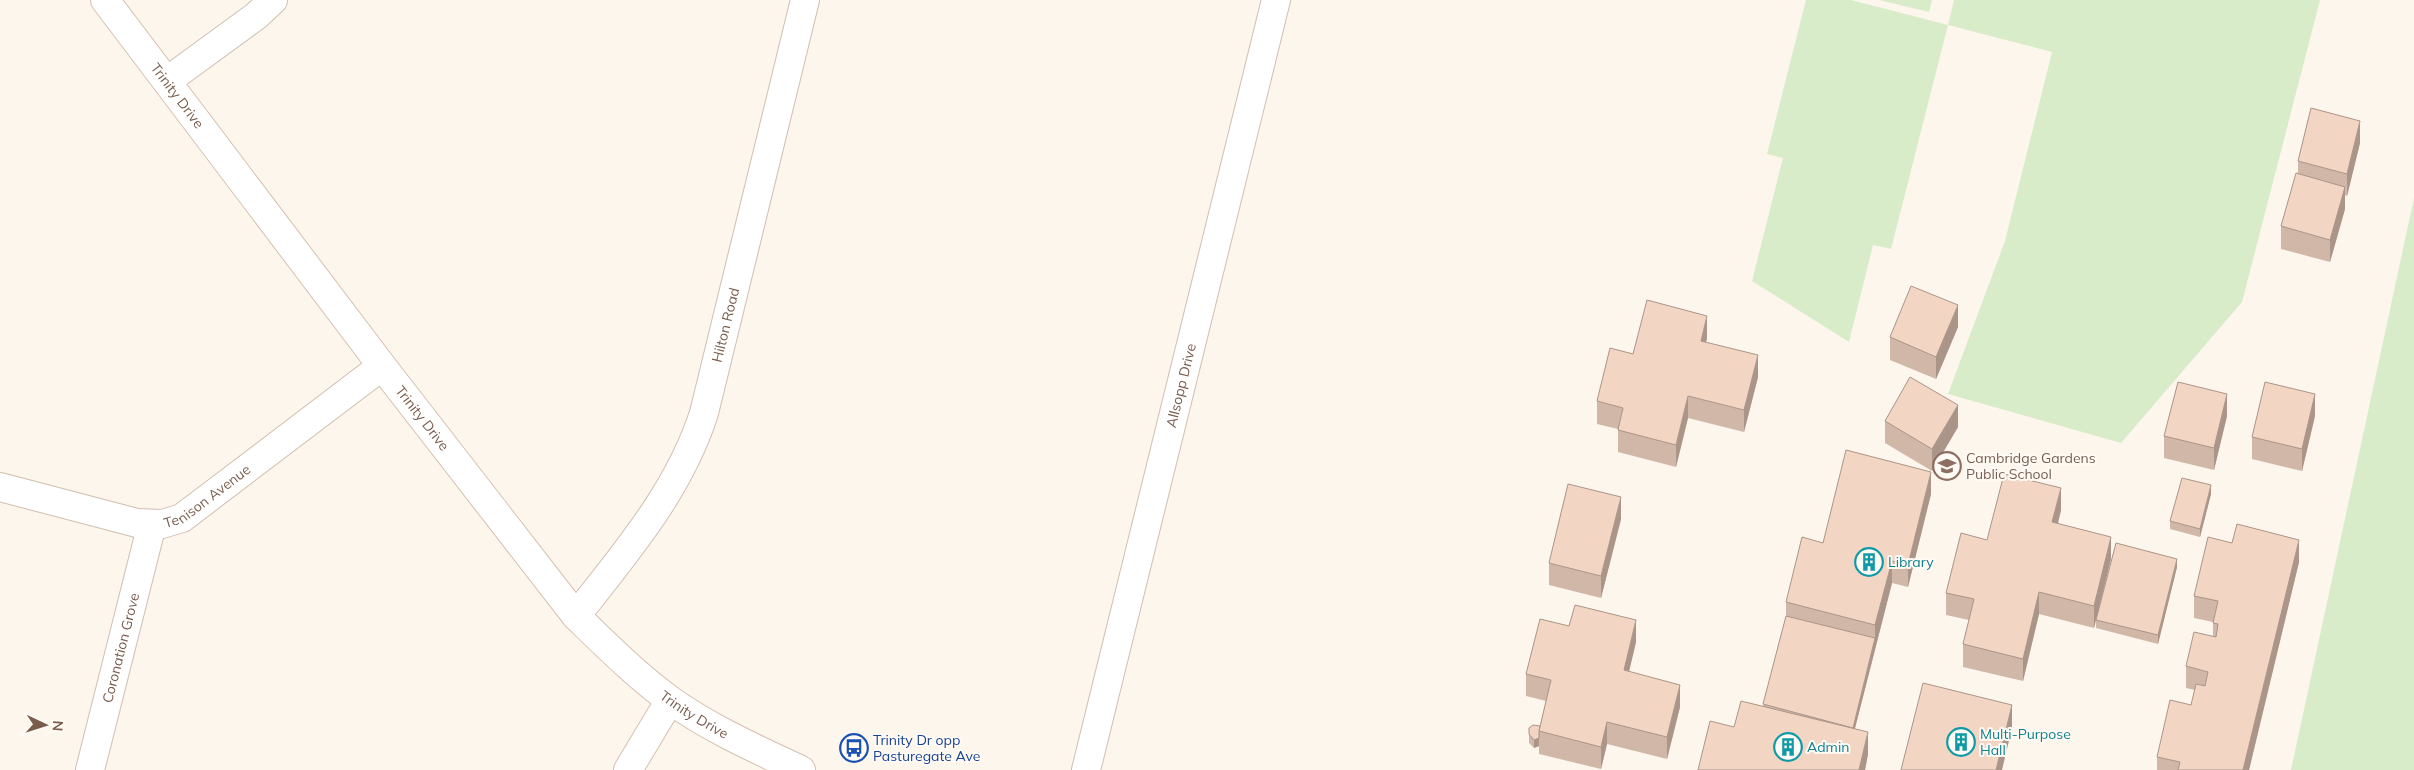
<svg xmlns="http://www.w3.org/2000/svg" width="2414" height="770" font-family="Mulish,sans-serif">
	<style>
		.green { fill: #d8ecc9 }
		.lines { fill: none; stroke-linecap: round; stroke-linejoin: round }
		.street-casing { stroke: #d1beb0; stroke-width: 30 }
		.secondary-casing { stroke: #d6c0b0; stroke-width: 30 }
		.street { stroke: #fff; stroke-width: 28 }
		.secondary { stroke: #fff; stroke-width: 28 }
		.wall { fill: #d1b7a8 }
		.shaded-wall { fill: #aa9588 }
		.building { fill: #f3d5c3; stroke: #aa9588 }
		.labels { text-anchor: middle; stroke-width: 4; stroke-linejoin: round; paint-order: stroke }
		.street-label { font-size: 14px; fill: #7a5c4d; stroke: #fffaf3 }
		.education-label { font-size: 14px; fill: #785e54; stroke: #fffaf3; text-anchor: start }
		.culture-label { font-size: 14px; fill: #0d838f; stroke: #fffaf3; text-anchor: start }
		.transit-label { font-size: 14px; fill: #164399; stroke: #fffaf3; text-anchor: start }
	</style>
	<rect width="100%" height="100%" fill="#fdf6ec"/>
	<!-- green -->
	<g class="green">
		<polygon points="1806,0 1851,0 1948,25 1954,0 2320,0 2242,302 2121,443 1948,394 2005,241 2052,52 1948,25 1891,249 1873,245 1849,342 1752,281 1783,158 1767,154"/>
		<polygon points="1879,0 1932,0 1929,12"/>
		<polygon points="2414,198 2414,770 2291,770"/>
	</g>
	<g class="lines">
		<defs>
			<g id="street">
				<polyline points="167,81 256,16 273,0"/>
				<path id="s1" d="M0,487L137,523L162,524L182,518L382,366"/>
				<path id="s2" d="M576,616C626,552 679,491 704,413L805,0"/>
				<path id="s3" d="M90,770L152,524"/>
				<path id="s4" d="M1086,770L1276,0"/>
			</g>
			<g id="secondary">
				<path id="s5" d="M105,0L382,366L576,616C606,645 636,675 670,700C711,729 756,749 801,770"/>
				<polyline points="628,770 670,700"/>
			</g>
		</defs>
		<!-- street casing -->
		<use href="#street" class="street-casing"/>
		<!-- secondary casing -->
		<use href="#secondary" class="secondary-casing"/>
		<!-- street -->
		<use href="#street" class="street"/>
		<!-- secondary -->
		<use href="#secondary" class="secondary"/>
	</g>
	<!-- wall -->
	<g class="wall">
		<polygon points="2360,143 2347,196 2345,195 2345,209 2330,262 2281,249 2281,226 2298,174 2298,161"/>
		<polygon points="1958,327 1936,379 1890,360 1890,337"/>
		<polygon points="1707,338 1706,342 1758,377 1744,432 1688,418 1676,467 1618,452 1618,429 1597,424 1597,401 1633,354"/>
		<polygon points="2227,416 2214,470 2164,458 2164,436"/>
		<polygon points="2315,416 2302,471 2252,459 2252,437"/>
		<polygon points="1885,421 1958,427 1932,471 1885,443"/>
		<polygon points="1931,494 1908,587 1892,583 1855,728 1868,754 1865,770 1698,770 1734,727 1763,706 1786,616 1786,602 1823,543"/>
		<polygon points="2211,494 2200,537 2170,529 2170,521"/>
		<polygon points="2061,510 2058,524 2111,559 2094,628 2039,614 2023,681 1963,667 1963,644 1969,620 1946,615 1946,593"/>
		<polygon points="1621,519 1601,598 1549,585 1549,563"/>
		<polygon points="2299,562 2249,770 2157,770 2157,757 2191,705 2195,690 2186,688 2186,666 2213,637 2213,622 2194,618 2194,596"/>
		<polygon points="2177,567 2158,644 2096,628 2096,620"/>
		<polygon points="1636,642 1629,672 1680,707 1667,759 1607,744 1601,769 1539,754 1539,746 1534,748 1529,743 1529,734 1540,726 1546,701 1526,696 1526,674"/>
	</g>
	<!-- shaded-wall -->
	<g class="shaded-wall">
		<polygon points="2360,121 2360,143 2347,196 2347,174"/>
		<polygon points="2345,187 2345,209 2330,262 2330,240"/>
		<polygon points="1958,305 1958,327 1936,379 1936,357"/>
		<polygon points="1707,316 1707,338 1701,363 1701,341"/>
		<polygon points="1758,355 1758,377 1744,432 1744,410"/>
		<polygon points="2227,394 2227,416 2214,470 2214,448"/>
		<polygon points="2315,394 2315,416 2302,471 2302,449"/>
		<polygon points="1688,396 1688,418 1676,467 1676,445"/>
		<polygon points="1958,405 1958,427 1932,471 1932,449"/>
		<polygon points="1931,472 1931,494 1908,587 1908,565"/>
		<polygon points="2211,485 2211,494 2200,537 2200,529"/>
		<polygon points="2061,488 2061,510 2052,545 2052,522"/>
		<polygon points="1621,497 1621,519 1601,598 1601,576"/>
		<polygon points="2111,537 2111,559 2094,628 2094,606"/>
		<polygon points="2299,540 2299,562 2249,770 2243,770"/>
		<polygon points="2177,559 2177,567 2158,644 2158,635"/>
		<polygon points="1892,561 1892,583 1853,736 1853,728 1875,638 1875,625"/>
		<polygon points="2039,592 2039,614 2023,681 2023,659"/>
		<polygon points="1636,620 1636,642 1624,692 1624,670"/>
		<polygon points="1680,685 1680,707 1667,759 1667,737"/>
		<polygon points="2012,705 2012,728 2002,770 1996,770"/>
		<polygon points="1607,722 1607,744 1601,769 1601,747"/>
		<polygon points="1868,732 1868,754 1865,770 1859,770"/>
		<polygon points="1539,738 1539,746 1534,748 1534,740"/>
	</g>
	<!-- building -->
	<g class="building">
		<polygon points="2311,108 2360,121 2347,174 2298,161"/>
		<polygon points="2296,173 2345,187 2330,240 2281,226"/>
		<polygon points="1911,286 1958,305 1936,357 1890,337"/>
		<polygon points="1647,300 1707,316 1701,341 1758,355 1744,410 1688,396 1676,445 1618,430 1623,408 1597,401 1610,348 1633,354"/>
		<polygon points="1910,377 1958,405 1932,449 1885,421"/>
		<polygon points="2178,382 2227,394 2214,448 2164,436"/>
		<polygon points="2265,382 2315,394 2302,449 2252,437"/>
		<polygon points="1846,450 1931,472 1908,565 1892,561 1875,625 1786,602 1802,537 1823,543"/>
		<polygon points="2004,474 2061,488 2052,522 2111,537 2094,606 2039,592 2023,659 1963,644 1974,599 1946,593 1961,533 1987,540"/>
		<polygon points="2182,478 2211,485 2200,529 2170,521"/>
		<polygon points="1568,484 1621,497 1601,576 1549,563"/>
		<polygon points="2237,524 2299,540 2243,770 2178,770 2180,762 2157,757 2170,700 2191,705 2196,684 2205,686 2208,672 2186,666 2194,632 2216,637 2218,624 2213,623 2218,601 2194,596 2208,537 2232,543"/>
		<polygon points="2116,543 2177,559 2158,635 2096,620"/>
		<polygon points="1575,605 1636,620 1624,670 1680,685 1667,737 1607,722 1601,747 1539,731 1551,680 1526,674 1540,619 1569,626"/>
		<polygon points="1786,616 1875,638 1853,728 1763,704"/>
		<polygon points="1923,683 2012,705 1996,770 1901,770"/>
		<polygon points="1741,701 1868,732 1859,770 1698,770 1710,721 1734,727"/>
		<polygon points="1533,725 1540,726 1539,731 1539,738 1534,740 1529,734 1529,728"/>
	</g>
	<!-- icons -->
	<defs>
		<symbol id="school-ring" viewBox="-11 -11 22 22"><circle r="9.5" fill="#fffaf3" stroke="#8d6e63" stroke-width="1.5"/><path d="M0-5L7-2L0 1L-7-2ZM-4 1L0 2.5L4 1V4Q0 6-4 4Z" fill="#8d6e63"/></symbol>
		<symbol id="building-ring" viewBox="-11 -11 22 22"><circle r="9.5" fill="#fffaf3" stroke="#0f9aa8" stroke-width="1.5"/><path d="M-4-6H4V6H1V3H-1V6H-4ZM-2.5-4.3h1.7v1.8h-1.7ZM.8-4.3h1.7v1.8H.8ZM-2.5-1h1.7V.8h-1.7ZM.8-1h1.7V.8H.8Z" fill="#0f9aa8"/></symbol>
		<symbol id="bus-ring" viewBox="-11 -11 22 22"><circle r="9.5" fill="#fffaf3" stroke="#1a4fb4" stroke-width="1.5"/><path d="M-5-6H5V4H4V6H2V4H-2V6H-4V4H-5ZM-3.5-4V0h7V-4ZM-3.5 1.2v1.5H-2V1.2ZM2 1.2v1.5H3.5V1.2Z" fill="#1a4fb4"/></symbol>
	</defs>
	<g fill-rule="evenodd">
		<use href="#school-ring" x="1931" y="450" width="32" height="32"/>
		<use href="#building-ring" x="1853" y="546" width="32" height="32"/>
		<use href="#building-ring" x="1945" y="726" width="32" height="32"/>
		<use href="#building-ring" x="1772" y="731" width="32" height="32"/>
		<use href="#bus-ring" x="838" y="732" width="32" height="32"/>
	</g>
	<g class="labels">
		<!-- street labels -->
		<g class="street-label">
			<text dy="5" stroke="none"><textPath href="#s5" startOffset="120">Trinity Drive</textPath></text>
			<text dy="5" stroke="none"><textPath href="#s2" startOffset="332">Hilton Road</textPath></text>
			<text dy="5" stroke="none"><textPath href="#s4" startOffset="396">Allsopp Drive</textPath></text>
			<text dy="5" stroke="none"><textPath href="#s5" startOffset="525">Trinity Drive</textPath></text>
			<text dy="5" stroke="none"><textPath href="#s1" startOffset="220">Tenison Avenue</textPath></text>
			<text dy="5" stroke="none"><textPath href="#s3" startOffset="126">Coronation Grove</textPath></text>
			<text dy="5" stroke="none"><textPath href="#s5" startOffset="930">Trinity Drive</textPath></text>
		</g>
		<!-- education labels -->
		<g class="education-label">
			<text x="1966" y="463">Cambridge Gardens<tspan x="1966" dy="16">Public School</tspan></text>
		</g>
		<!-- culture labels -->
		<g class="culture-label">
			<text x="1888" y="567">Library</text>
			<text x="1980" y="739">Multi-Purpose<tspan x="1980" dy="16">Hall</tspan></text>
			<text x="1807" y="752">Admin</text>
		</g>
		<!-- transit labels -->
		<g class="transit-label">
			<text x="873" y="745">Trinity Dr opp<tspan x="873" dy="16">Pasturegate Ave</tspan></text>
		</g>
	</g>
	<!-- north arrow -->
	<g transform="translate(45 725) rotate(94)" stroke="#fffaf3" stroke-width="4" paint-order="stroke">
	<path d="M0-4L9 19L0 12L-9 19Z" fill="#7a5c4d"/>
	<text y="-8" font-size="14" font-weight="bold" text-anchor="middle" fill="#7a5c4d">N</text>
	</g>
</svg>
